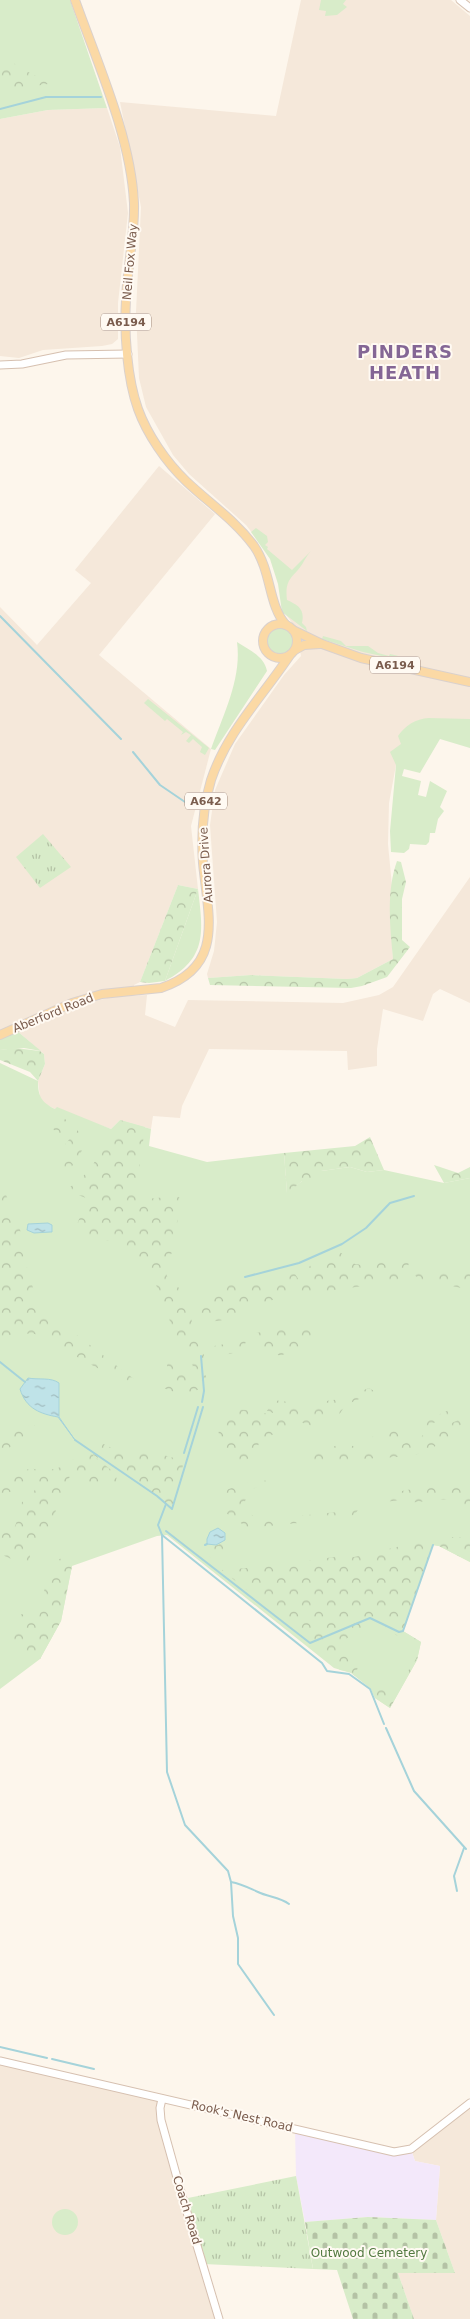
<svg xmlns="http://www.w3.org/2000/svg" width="470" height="2319" font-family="'DejaVu Sans',sans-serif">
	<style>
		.residential { fill: #f5e8da }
		.education { fill: #f3e8fa }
		.grass { fill: #d8ecc9 }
		.forest { fill: url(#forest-crowns) }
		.cemetery { fill: url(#cemetery-stones) }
		.park { fill: url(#park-tufts) }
		.water { fill: url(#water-ripples); stroke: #a5d3da }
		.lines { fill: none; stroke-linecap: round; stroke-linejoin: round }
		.stream { stroke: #a5d3da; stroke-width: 2 }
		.secondary-casing { stroke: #d6c0b0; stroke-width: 9 }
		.primary-casing { stroke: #dad1cd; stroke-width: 10 }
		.secondary { stroke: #fff; stroke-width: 7 }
		.primary { stroke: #fbd9a5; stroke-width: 8 }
		.labels { text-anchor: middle; stroke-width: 4; stroke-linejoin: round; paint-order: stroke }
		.shield { fill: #fffaf3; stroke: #a28b7f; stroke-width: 1 }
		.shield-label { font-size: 11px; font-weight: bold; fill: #7a5c4d }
		.street-label { font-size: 12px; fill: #7a5c4d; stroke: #fffaf3 }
		.park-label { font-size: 12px; fill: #537a41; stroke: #fffaf3 }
		.district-label { font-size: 18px; font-weight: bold; letter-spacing: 1px; fill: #846695; stroke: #fffaf3 }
	</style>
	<defs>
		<pattern id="forest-crowns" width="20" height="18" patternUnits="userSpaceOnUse" patternTransform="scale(1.25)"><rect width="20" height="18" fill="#d8ecc9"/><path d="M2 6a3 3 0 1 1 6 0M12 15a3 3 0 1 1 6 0" fill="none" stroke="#b4c2a5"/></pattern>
		<pattern id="cemetery-stones" width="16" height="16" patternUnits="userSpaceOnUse" patternTransform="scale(1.25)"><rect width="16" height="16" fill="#d8ecc9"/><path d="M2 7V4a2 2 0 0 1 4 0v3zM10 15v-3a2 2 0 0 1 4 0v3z" fill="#b4c2a5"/></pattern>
		<pattern id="park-tufts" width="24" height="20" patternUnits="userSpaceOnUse" patternTransform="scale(1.25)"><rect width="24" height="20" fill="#d8ecc9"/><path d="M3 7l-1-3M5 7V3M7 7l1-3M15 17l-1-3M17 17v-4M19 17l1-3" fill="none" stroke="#b4c2a5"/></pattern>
		<pattern id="water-ripples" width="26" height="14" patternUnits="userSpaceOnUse" patternTransform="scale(1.25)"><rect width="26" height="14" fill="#bfe3e8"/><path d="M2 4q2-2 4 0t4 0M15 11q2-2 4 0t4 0" fill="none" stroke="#a0bbbe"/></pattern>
	</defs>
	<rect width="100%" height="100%" fill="#fdf6ec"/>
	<!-- residential -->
	<g class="residential">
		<polygon points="301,0 451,0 470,16 470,725 435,725 396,765 389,803 388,844 392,886 390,906 393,959 357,978 347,979 251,975 208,978 207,974 214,951 217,922 210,825 215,790 235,744 284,675 301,656 296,628 283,611 281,589 270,556 246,525 189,474 173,455 146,407 139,378 136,312 141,207 120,102 276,116"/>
		<polygon points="107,108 120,147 128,213 118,303 118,339 112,344 102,346 43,350 19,358 0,356 0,119 48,110"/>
		<polygon points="159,466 215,514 99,655 211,749 191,826 198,889 178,885 140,982 134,985 133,990 102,994 0,1035 0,607 37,645 91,583 75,570"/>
		<polygon points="470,877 470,1003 440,989 433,994 423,1021 383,1009 377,1049 377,1066 348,1070 347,1051 209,1049 182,1106 180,1118 153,1116 151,1129 120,1120 111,1129 55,1109 45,1104 40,1097 38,1081 45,1064 44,1054 17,1031 74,1007 111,997 147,995 145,1015 175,1027 188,1000 343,1003 379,995 393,987"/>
		<polygon points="0,2061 162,2099 160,2108 219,2319 0,2319"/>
		<polygon points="470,2103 470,2319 414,2319 398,2273 455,2273 436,2220 440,2166 415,2161 411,2149"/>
	</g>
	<!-- education -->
	<polygon class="education" points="295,2129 387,2151 411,2149 415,2161 440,2166 436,2220 368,2217 305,2222 296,2176"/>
	<!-- grass -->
	<g class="grass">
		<polygon points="0,0 70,0 107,108 48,110 0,119"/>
		<polygon points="321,0 346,0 343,4 347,7 337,15 325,16 326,11 319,10"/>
		<path d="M256,528L267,536L268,542L265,545L268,547L267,549L292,570L311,551C308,554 306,558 304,561C295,578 284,576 287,600C298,605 305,609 302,623L306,627L307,631L282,612L278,584L270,559L251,532Z"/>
		<circle cx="281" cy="642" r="14"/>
		<polygon points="323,636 341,641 346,646 368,646 378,653 389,656 390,654 411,659 410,662 363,652 322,639"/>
		<path d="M237,642C249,650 264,656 267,671L215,750L211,749C223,715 242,679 237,642Z"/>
		<polygon points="148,699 209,748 205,755 200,752 202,747 193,739 189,743 186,741 191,735 186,732 181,735 183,732 167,719 165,721 144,703"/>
		<path d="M429,718L470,719V748L440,739L420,773L404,769L402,776L421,781L418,795L426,797L430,781L447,791L440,807L444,811L438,819L435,833H430L429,842L426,845L410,844L409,849L404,853L391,852L390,831L396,765L390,752L401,744L398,736C406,725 415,719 429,718Z"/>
		<path d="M198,889C203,932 208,958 165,981Z"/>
		<polygon points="17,1031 41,1051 24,1048 0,1050 0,1038"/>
		<path d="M0,1063L38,1081C38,1096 41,1102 55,1109L57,1107L111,1129L120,1120L151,1129L149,1146L207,1162L284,1153L287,1193L302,1181L321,1171L350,1167L367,1172L384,1170L444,1183L470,1178V1562L439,1546L433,1545L403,1631L421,1642L417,1660L390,1708L375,1698L371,1689L351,1673L334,1668L167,1535L157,1536L72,1566L61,1621L40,1659L0,1689Z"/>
		<circle cx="65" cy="2222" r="13"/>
	</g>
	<!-- forest -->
	<g class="forest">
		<path d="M0,53C17,67 35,77 55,83L0,91Z"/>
		<path d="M397,861L401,862L406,882L402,899V940L410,947L387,977L362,986L351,988L210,985L208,978L251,975L347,979L357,978L393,959C390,927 386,892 397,861Z"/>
		<polygon points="178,885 198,889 165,981 149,983 140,982"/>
		<polygon points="15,1048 40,1051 44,1054 45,1064 38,1081 30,1072 0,1060 0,1050"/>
		<polygon points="56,1110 70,1124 65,1132 56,1137 49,1114"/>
		<path d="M120,1120L145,1127L137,1185L139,1196L146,1199L177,1196L180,1198L174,1249L165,1265L166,1271L167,1276L187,1296L192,1322L206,1361V1388C182,1392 191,1399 163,1388L169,1377L167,1365L169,1360H172L183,1374L189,1372L193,1366L177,1342L160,1292L142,1262L118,1243L102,1239H84C69,1225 83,1212 94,1201L78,1195L71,1201L69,1199L68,1188C89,1177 104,1148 114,1127L119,1128Z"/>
		<polygon points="77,1130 86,1139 79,1158 65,1174 63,1147"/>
		<polygon points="370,1137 384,1170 367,1172 350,1167 321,1171 322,1183 302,1181 287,1194 284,1153 355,1146"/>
		<polygon points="434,1165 458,1173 470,1167 470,1178 444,1183"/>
		<polygon points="0,1181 13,1211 17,1216 23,1243 21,1247 38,1305 134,1379 125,1381 112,1376 35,1334 15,1333 0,1339"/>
		<polygon points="340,1252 355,1264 371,1266 372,1258 409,1263 404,1278 378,1284 283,1297 255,1305 248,1314 239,1318 201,1323 199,1312 202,1304 215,1296 228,1284 257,1279 274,1289 277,1274 295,1274 301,1283 307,1283 305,1271 314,1262"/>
		<polygon points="416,1267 470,1274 470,1295 466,1289 418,1279 414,1274"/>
		<polygon points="287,1327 314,1327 305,1350 289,1352 280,1356 257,1343 253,1338 256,1333"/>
		<polygon points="246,1340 245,1345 233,1353 220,1356 212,1360 209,1347"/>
		<polygon points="369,1388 374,1391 372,1393 346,1405 338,1416 312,1426 267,1411 273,1400 305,1404 340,1399"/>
		<polygon points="470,1404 470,1407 395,1440 369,1444 350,1437 351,1435 368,1438 392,1431 405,1430 460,1405"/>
		<path d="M229,1410C252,1409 274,1412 293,1426L260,1440L255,1455L244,1461L230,1464C216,1456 214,1417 229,1410Z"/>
		<polygon points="470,1415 470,1421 456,1427 447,1441 413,1456 297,1463 316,1453 343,1443 369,1451 387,1451"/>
		<polygon points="33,1424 35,1426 33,1429 0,1455 0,1431 5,1428 17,1430"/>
		<path d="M99,1442L118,1451L157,1453L184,1461L172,1509L157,1496L89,1452L116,1474L117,1483L106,1478L99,1487H97L72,1471L46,1535L30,1552V1559L36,1567L34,1569L0,1554V1521L15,1527L22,1502L32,1495L37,1486L34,1482L0,1496V1483L16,1473L32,1468C44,1474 74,1467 77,1452L82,1455L86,1450L84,1448Z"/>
		<path d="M256,1479L267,1481L266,1485L251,1489L245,1501C246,1514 255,1519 267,1519L358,1510L355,1514L348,1518L248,1528L223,1511L226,1490Z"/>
		<polygon points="470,1482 470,1505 459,1504 450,1499 406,1503 401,1500 384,1502 380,1499 381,1495 444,1483"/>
		<path d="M449,1537L470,1538V1562L439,1546L433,1545L403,1631L421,1642L417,1660L390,1708L375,1698L371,1689H383L390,1694L394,1692L416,1659L419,1646C407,1643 396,1635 386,1628L385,1624L370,1618C363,1635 350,1630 345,1642L347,1654L360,1661L355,1676L351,1672L340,1670L309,1646L311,1642L222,1570L270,1566L341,1556L354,1557L401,1546H408L418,1542L433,1545Z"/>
		<polygon points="226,1539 228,1539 232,1547 211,1558 208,1554 208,1547 218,1545"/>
		<path d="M62,1558L72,1566L61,1621L40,1659L12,1650L11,1637L21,1614L39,1617C45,1596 43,1577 57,1560Z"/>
	</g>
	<!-- cemetery -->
	<polygon class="cemetery" points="368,2217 436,2220 455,2273 398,2273 414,2319 353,2319 337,2270 313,2269 305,2222"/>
	<!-- park -->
	<g class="park">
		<polygon points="43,834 71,867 40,888 16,857"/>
		<polygon points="296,2176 313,2269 204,2264 183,2199"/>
	</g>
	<!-- water -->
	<g class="water">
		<polygon points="48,1223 52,1225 52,1232 50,1232 34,1233 27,1230 28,1224"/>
		<path d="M28,1378C38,1380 51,1377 59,1383V1417L75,1440L58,1417C41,1414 26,1409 20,1389Z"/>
		<polygon points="218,1528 225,1533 225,1540 216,1545 207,1544 207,1539 210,1532"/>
	</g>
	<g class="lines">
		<!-- stream -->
		<g class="stream">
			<polyline points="0,109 46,97 101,97"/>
			<polyline points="0,616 121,739"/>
			<polyline points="133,752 160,785 185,802"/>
			<polyline points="245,1277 299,1263 342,1244 366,1228 390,1203 414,1196"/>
			<polyline points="201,1356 204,1391 202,1402"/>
			<polyline points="0,1362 25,1382"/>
			<polyline points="75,1440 157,1496 172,1509 203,1407"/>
			<polyline points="184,1453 198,1407"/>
			<polyline points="166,1504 158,1525 162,1535 167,1772 185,1825 228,1871 231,1882 233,1916 238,1938 238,1964 274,2015"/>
			<polyline points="166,1531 310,1643 370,1618 399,1632 403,1631 433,1545"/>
			<polyline points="162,1535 322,1663 327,1671 349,1674 370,1689 384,1724"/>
			<polyline points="205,1545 207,1544"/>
			<polyline points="386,1728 414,1791 466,1849"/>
			<path d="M231,1882C242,1884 249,1888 258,1892C268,1897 280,1897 289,1904"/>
			<polyline points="457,1891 454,1876 464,1848"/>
			<polyline points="0,2047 47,2058"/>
			<polyline points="52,2059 94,2069"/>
		</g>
		<defs>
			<g id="secondary">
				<polyline points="460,0 470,8"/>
				<polyline points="0,365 22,364 66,355 128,354"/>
				<polyline points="0,2061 394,2152 411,2149 470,2103"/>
				<polyline points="162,2099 160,2108 161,2120 183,2199 219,2319"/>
			</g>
			<g id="primary">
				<path d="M75,0C97,62 131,137 134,203C135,236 127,267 126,300C124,333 127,378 138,409C147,434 166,462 186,481C209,503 235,520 254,546C272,572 268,605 286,625"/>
				<circle cx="280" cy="641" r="17"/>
				<polyline points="293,630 322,644 361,658 470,682"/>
				<polyline points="295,650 304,645 320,644"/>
				<path d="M0,1035L72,1003L102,994L161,988C225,967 208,916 203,863C201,836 203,807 211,780C227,732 262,697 290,655"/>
			</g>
		</defs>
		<!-- secondary casing -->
		<use href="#secondary" class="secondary-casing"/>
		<!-- primary casing -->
		<use href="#primary" class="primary-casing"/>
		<!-- secondary -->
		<use href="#secondary" class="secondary"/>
		<!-- primary -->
		<use href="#primary" class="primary"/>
	</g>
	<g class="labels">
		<!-- shield labels -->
		<g class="shield">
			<rect x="101" y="313.5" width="50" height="17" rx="4"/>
			<rect x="370" y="656.5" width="50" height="17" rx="4"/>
			<rect x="185" y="792.5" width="42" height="17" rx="4"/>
		</g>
		<g class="shield-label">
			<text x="126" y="326">A6194</text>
			<text x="395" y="669">A6194</text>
			<text x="206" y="805">A642</text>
		</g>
		<!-- street labels -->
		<g class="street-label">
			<text transform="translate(130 262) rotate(-85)" y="4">Neil Fox Way</text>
			<text transform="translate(206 865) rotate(-94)" y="4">Aurora Drive</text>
			<text transform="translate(53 1013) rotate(-22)" y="4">Aberford Road</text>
			<text transform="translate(242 2116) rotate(13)" y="4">Rook's Nest Road</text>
			<text transform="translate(187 2210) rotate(73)" y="4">Coach Road</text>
		</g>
		<!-- park labels -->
		<g class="park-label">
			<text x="369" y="2257">Outwood Cemetery</text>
		</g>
		<!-- district labels -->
		<g class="district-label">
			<text x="405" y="358">PINDERS<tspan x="405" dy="21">HEATH</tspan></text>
		</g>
	</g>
</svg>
